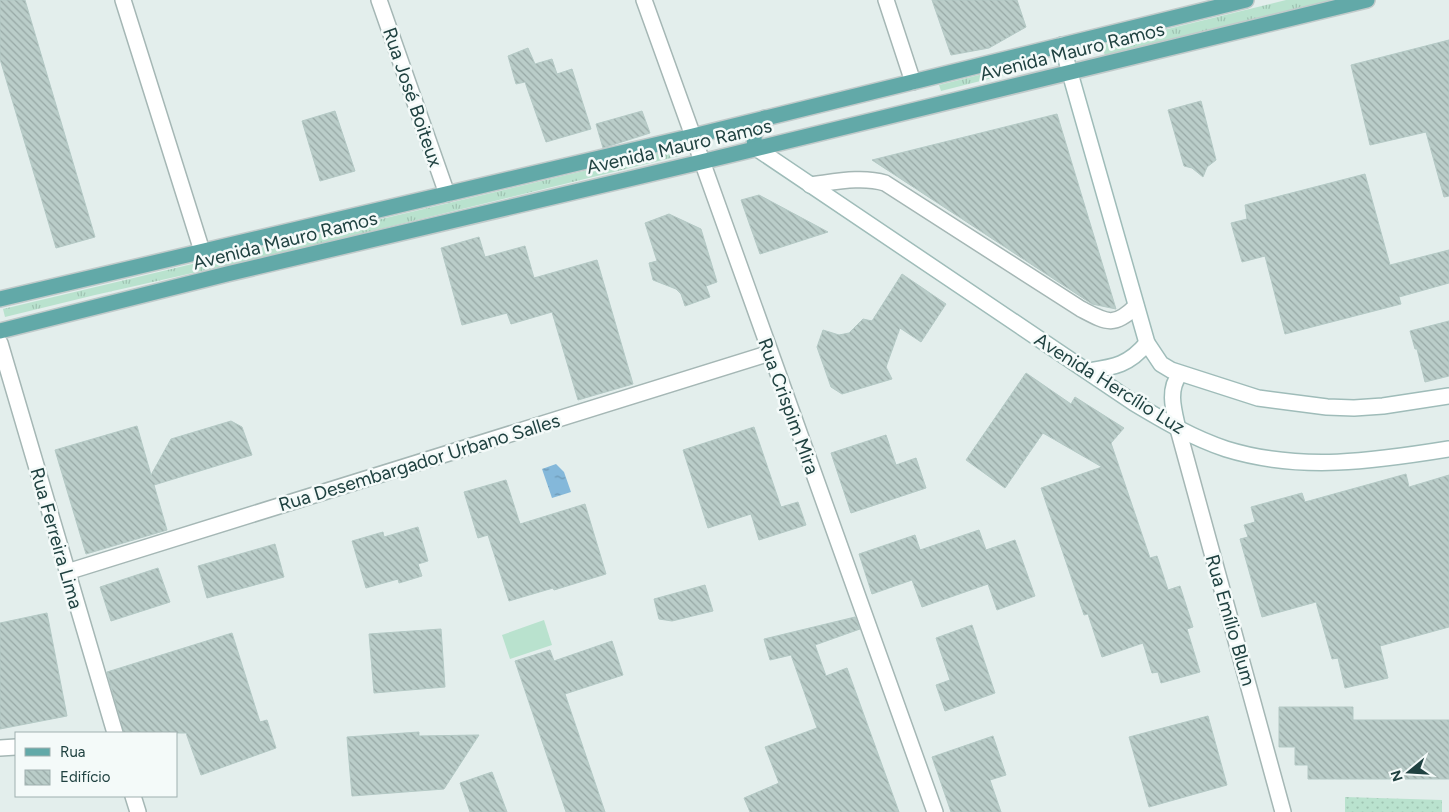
<svg xmlns="http://www.w3.org/2000/svg" width="1449" height="812" font-family="Figtree,sans-serif">
	<style>
		.grass { fill: url(#grass-tufts) }
		.park { fill: url(#park-dots) }
		.pitch { fill: #b9e2ce }
		.water { fill: url(#water-ripples) }
		.building { fill: url(#building-back-hatch); stroke: #b4c9c5 }
		.lines { fill: none; stroke-linecap: round; stroke-linejoin: round }
		.minor-casing { stroke: #a5b7b5; stroke-width: 18 }
		.tertiary-casing { stroke: #a5b7b5; stroke-width: 18 }
		.secondary-casing { stroke: #9fbcb9; stroke-width: 18 }
		.primary-casing { stroke: #c1caca; stroke-width: 18 }
		.minor { stroke: #fff; stroke-width: 15 }
		.tertiary { stroke: #fff; stroke-width: 15 }
		.secondary { stroke: #fff; stroke-width: 15 }
		.primary { stroke: #62a9a8; stroke-width: 15 }
		.labels { text-anchor: middle; stroke-width: 5; stroke-linejoin: round; paint-order: stroke }
		.street-label { font-size: 19px; fill: #204241; stroke: #f4faf9 }
	</style>
	<defs>
		<pattern id="grass-tufts" width="24" height="20" patternUnits="userSpaceOnUse" patternTransform="scale(1.25)"><rect width="24" height="20" fill="#b9e2ce"/><path d="M3 7l-1-3M5 7V3M7 7l1-3M15 17l-1-3M17 17v-4M19 17l1-3" fill="none" stroke="#9fc3b2"/></pattern>
		<pattern id="park-dots" width="8" height="8" patternUnits="userSpaceOnUse" patternTransform="scale(1.25)"><rect width="8" height="8" fill="#b9e2ce"/><path d="M2 2h.1M6 6h.1" fill="none" stroke="#9fc3b2" stroke-width="1.8" stroke-linecap="round"/></pattern>
		<pattern id="water-ripples" width="26" height="14" patternUnits="userSpaceOnUse" patternTransform="scale(1.25)"><rect width="26" height="14" fill="#84b8da"/><path d="M2 4q2-2 4 0t4 0M15 11q2-2 4 0t4 0" fill="none" stroke="#6c97b2"/></pattern>
		<pattern id="building-back-hatch" width="6" height="6" patternUnits="userSpaceOnUse" patternTransform="scale(1.25)"><rect width="6" height="6" fill="#bacdc9"/><path d="M-1 5l2 2M0 0l6 6M5-1l2 2" fill="none" stroke="#97a8a5"/></pattern>
	</defs>
	<rect width="100%" height="100%" fill="#e3eeec"/>
	<!-- grass -->
	<g class="grass">
		<polygon points="1286,0 1332,0 1105,56 1102,45"/>
		<polygon points="1023,64 1024,70 941,91 939,85"/>
		<polygon points="676,149 679,156 282,253 95,295 5,317 3,309"/>
	</g>
	<!-- park -->
	<polygon class="park" points="1345,797 1442,800 1442,812 1345,812"/>
	<!-- pitch -->
	<polygon class="pitch" points="544,620 552,645 510,659 502,635"/>
	<!-- water -->
	<polygon class="water" points="556,464 564,472 571,492 552,498 542,469"/>
	<!-- building -->
	<g class="building">
		<polygon points="0,0 25,0 95,237 56,248 0,59"/>
		<polygon points="932,0 1017,0 1026,27 989,48 951,55"/>
		<polygon points="1449,40 1449,196 1444,197 1426,132 1370,145 1351,65"/>
		<polygon points="528,48 535,64 552,59 557,74 572,69 591,129 546,142 525,82 516,84 508,56"/>
		<polygon points="1201,101 1216,160 1207,167 1203,177 1192,168 1184,166 1168,110"/>
		<polygon points="335,111 355,171 320,181 302,121"/>
		<polygon points="642,111 650,133 603,148 596,124"/>
		<polygon points="1057,114 1116,309 1092,304 872,160"/>
		<polygon points="1365,174 1390,265 1449,250 1449,283 1399,297 1401,304 1285,334 1265,256 1242,262 1231,223 1247,219 1245,205"/>
		<polygon points="759,195 828,232 760,254 741,200"/>
		<polygon points="669,214 701,229 717,282 706,286 710,297 685,306 681,294 676,289 653,280 649,263 657,261 645,223"/>
		<polygon points="479,237 485,257 525,246 534,278 597,260 633,384 578,400 552,312 511,324 507,313 462,325 441,248"/>
		<polygon points="902,274 946,304 921,342 900,328 886,367 892,379 842,394 831,387 817,347 823,330 839,335 849,333 863,319 872,321"/>
		<polygon points="1449,321 1449,376 1425,382 1417,349 1415,349 1410,331"/>
		<polygon points="1026,373 1071,404 1075,397 1124,428 1111,443 1150,558 1157,556 1168,590 1180,586 1193,627 1187,629 1200,672 1161,683 1158,672 1152,673 1143,643 1102,657 1088,614 1084,615 1041,488 1102,467 1043,433 1005,488 966,460"/>
		<polygon points="231,421 242,427 252,455 154,485 167,530 86,554 55,450 137,426 151,475 171,439"/>
		<polygon points="754,427 781,507 798,502 806,525 759,540 751,514 708,528 683,450"/>
		<polygon points="886,435 896,465 916,458 926,488 851,513 831,453"/>
		<polygon points="1406,474 1409,487 1449,475 1449,627 1380,646 1388,678 1345,688 1338,658 1332,659 1316,602 1262,617 1240,539 1248,537 1244,525 1255,522 1251,507 1302,493 1305,502"/>
		<polygon points="506,480 520,524 585,504 606,574 554,590 553,588 509,601 488,535 478,538 464,492"/>
		<polygon points="418,527 428,561 418,564 422,576 399,583 398,579 366,588 352,541 383,532 384,537"/>
		<polygon points="979,530 986,550 1015,540 1035,596 997,610 988,584 922,607 912,580 872,594 859,554 915,535 920,550"/>
		<polygon points="275,544 284,577 207,598 198,566"/>
		<polygon points="158,568 170,602 111,621 100,587"/>
		<polygon points="705,585 713,611 672,621 659,619 654,599"/>
		<polygon points="47,613 67,716 0,729 0,623"/>
		<polygon points="855,617 860,629 815,645 826,676 847,668 899,812 750,812 744,798 779,783 765,747 817,728 791,655 770,660 764,639"/>
		<polygon points="972,625 995,693 945,711 936,685 950,680 936,638"/>
		<polygon points="441,629 445,687 374,693 369,634"/>
		<polygon points="232,633 260,722 267,720 276,748 201,775 186,733 124,733 107,672"/>
		<polygon points="612,641 623,675 565,694 605,812 566,812 515,661 550,650 554,661"/>
		<polygon points="1279,707 1353,707 1353,720 1449,720 1449,779 1308,779 1308,765 1295,765 1295,747 1279,747"/>
		<polygon points="1208,716 1227,785 1149,807 1129,737"/>
		<polygon points="419,732 419,736 479,735 444,789 352,796 347,737"/>
		<polygon points="993,736 1006,775 990,780 1001,812 951,812 932,757"/>
		<polygon points="492,772 507,812 470,812 460,783"/>
	</g>
	<g class="lines">
		<defs>
			<g id="minor">
				<polyline points="123,0 202,251"/>
				<polyline points="379,0 447,194"/>
				<polyline points="644,0 693,136"/>
				<polyline points="886,0 913,82"/>
				<path d="M810,185C835,182 862,176 885,183L1081,309C1106,322 1114,328 1136,306"/>
				<polyline points="0,343 115,733"/>
				<polyline points="67,572 770,353"/>
				<polyline points="0,748 16,747"/>
				<polyline points="133,796 138,812"/>
			</g>
			<g id="tertiary">
				<polyline points="693,136 935,812"/>
				<polyline points="1178,429 1283,812"/>
			</g>
			<g id="secondary">
				<polyline points="1062,45 1147,343 1161,364 1171,370 1258,398 1327,407 1354,408 1383,406 1449,396"/>
				<path d="M756,148L1134,403C1164,421 1193,438 1226,449C1300,472 1375,461 1449,449"/>
				<path d="M1088,371C1114,367 1129,365 1147,343"/>
				<path d="M1178,429C1174,411 1167,390 1180,374"/>
			</g>
			<g id="primary">
				<path d="M756,148C751,135 756,129 765,118"/>
				<polyline points="0,299 693,136 1246,0"/>
				<polyline points="0,331 227,274 701,162 1367,0"/>
			</g>
		</defs>
		<!-- minor casing -->
		<use href="#minor" class="minor-casing"/>
		<!-- tertiary casing -->
		<use href="#tertiary" class="tertiary-casing"/>
		<!-- secondary casing -->
		<use href="#secondary" class="secondary-casing"/>
		<!-- primary casing -->
		<use href="#primary" class="primary-casing"/>
		<!-- minor -->
		<use href="#minor" class="minor"/>
		<!-- tertiary -->
		<use href="#tertiary" class="tertiary"/>
		<!-- secondary -->
		<use href="#secondary" class="secondary"/>
		<!-- primary -->
		<use href="#primary" class="primary"/>
	</g>
	<g class="labels">
		<!-- street labels -->
		<g class="street-label">
			<text transform="translate(1072 51) rotate(-14)" y="7">Avenida Mauro Ramos</text>
			<text transform="translate(413 97) rotate(71)" y="7">Rua José Boiteux</text>
			<text transform="translate(679 146) rotate(-13)" y="7">Avenida Mauro Ramos</text>
			<text transform="translate(285 240) rotate(-14)" y="7">Avenida Mauro Ramos</text>
			<text transform="translate(1110 383) rotate(32)" y="7">Avenida Hercílio Luz</text>
			<text transform="translate(789 406) rotate(70)" y="7">Rua Crispim Mira</text>
			<text transform="translate(419 462) rotate(-17)" y="7">Rua Desembargador Urbano Salles</text>
			<text transform="translate(57 538) rotate(74)" y="7">Rua Ferreira Lima</text>
			<text transform="translate(1231 620) rotate(74)" y="7">Rua Emílio Blum</text>
		</g>
	</g>
	<!-- legend -->
	<rect x="15" y="732" width="162" height="65" fill="#f4faf9" stroke="#9fb0af"/>
	<rect x="25" y="748" width="25" height="8" fill="#62a9a8" stroke="#9fb0af"/>
	<text x="60" y="757" font-size="15" fill="#204241">Rua</text>
	<rect x="25" y="770" width="25" height="15" fill="url(#building-back-hatch)" stroke="#9fb0af"/>
	<text x="60" y="782" font-size="15" fill="#204241">Edifício</text>
	<!-- north arrow -->
	<g transform="translate(1409 772) rotate(252)" stroke="#f4faf9" stroke-width="4" paint-order="stroke">
	<path d="M0-4L9 19L0 12L-9 19Z" fill="#204241"/>
	<text y="-8" font-size="14" font-weight="bold" text-anchor="middle" fill="#204241">N</text>
	</g>
</svg>
